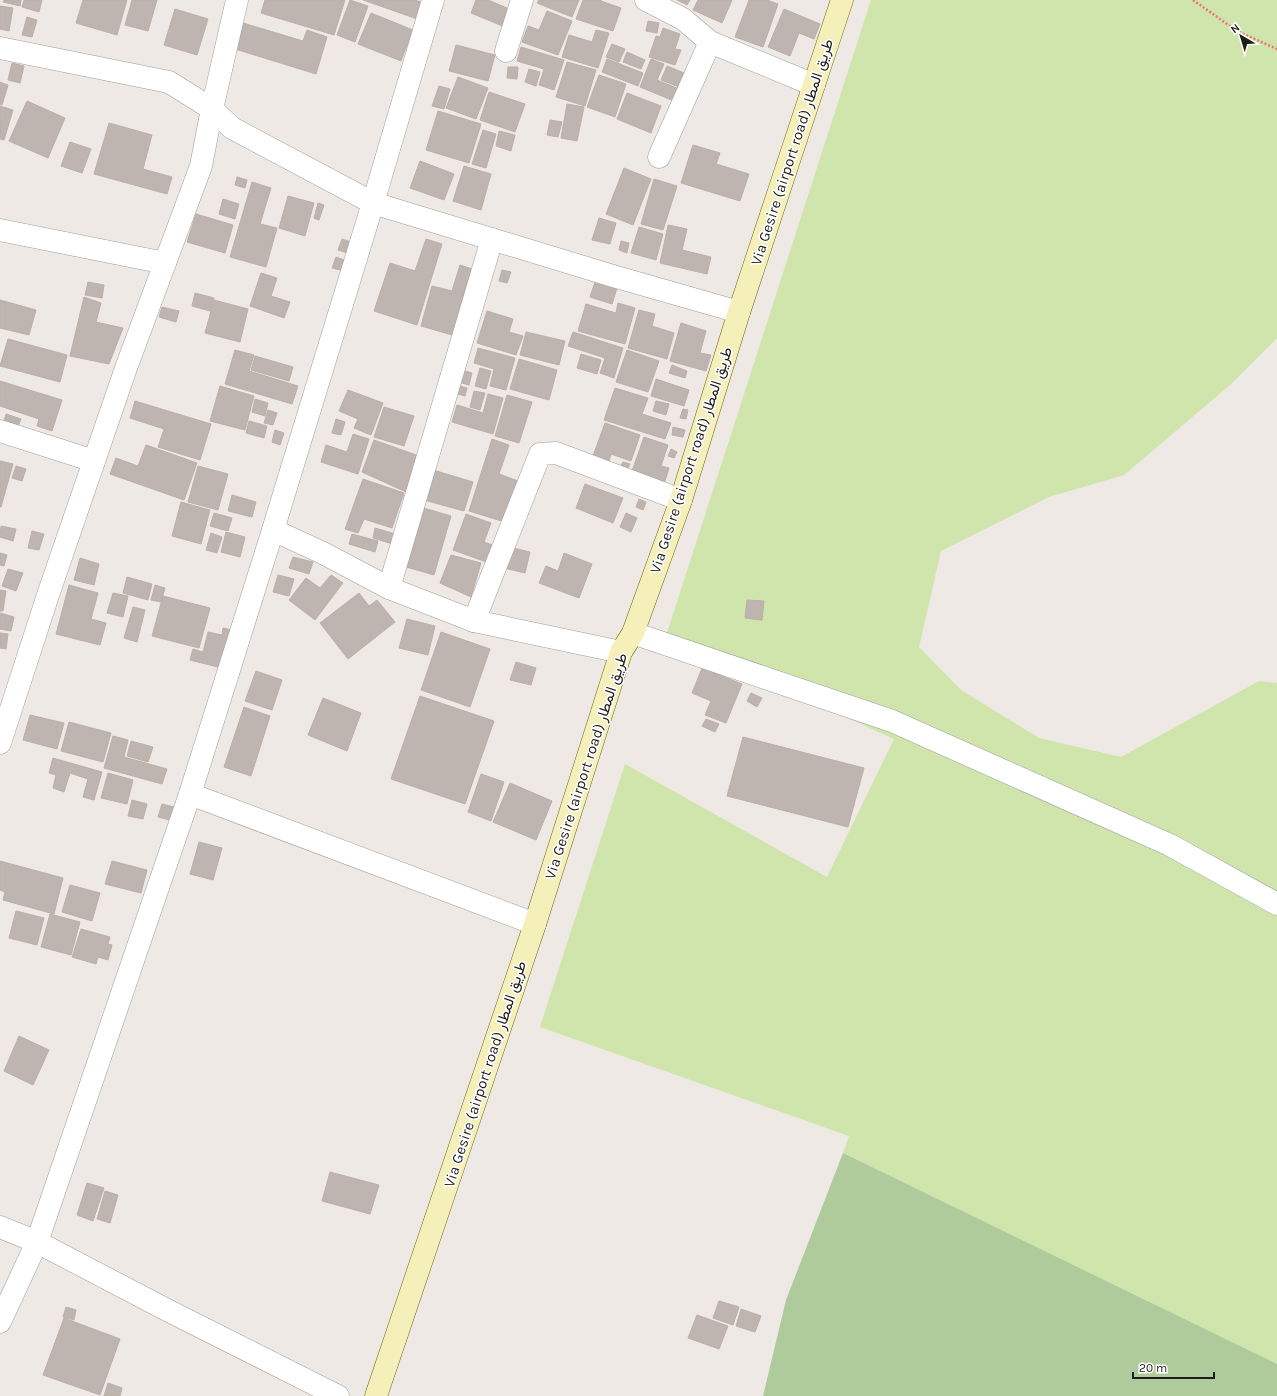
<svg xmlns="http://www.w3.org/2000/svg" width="1277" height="1396" font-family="Karla,Vazirmatn,sans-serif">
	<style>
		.grass { fill: #cfe5ac }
		.forest { fill: #afca9b }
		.building { fill: #beb4b0; stroke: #beaea7 }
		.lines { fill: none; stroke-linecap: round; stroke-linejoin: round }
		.minor-casing { stroke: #9e9e9e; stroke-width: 23 }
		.secondary-casing { stroke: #6c6a0c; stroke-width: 23 }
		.path { stroke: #f07275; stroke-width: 2.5; stroke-dasharray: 2 2; stroke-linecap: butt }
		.minor { stroke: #fff; stroke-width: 22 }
		.secondary { stroke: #f5f0ba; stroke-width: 22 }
		.labels { text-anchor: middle; stroke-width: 3; stroke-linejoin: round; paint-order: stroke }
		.street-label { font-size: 15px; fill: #1d1d1d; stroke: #fff }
	</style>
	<rect width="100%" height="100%" fill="#eee9e4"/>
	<!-- grass -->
	<polygon class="grass" points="871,0 1277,0 1277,338 1230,385 1124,475 1049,497 941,551 919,647 961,690 1039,738 1121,757 1259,681 1277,683 1277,1364 843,1153 849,1136 540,1027 625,764 827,877 894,739 666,636"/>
	<!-- forest -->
	<polygon class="forest" points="843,1153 1277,1364 1277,1396 763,1396 786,1300"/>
	<!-- building -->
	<g class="building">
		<polygon points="4,0 21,0 20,6 3,2"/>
		<polygon points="24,0 42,0 39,12 22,7"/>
		<polygon points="83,0 127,0 117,35 76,23"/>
		<polygon points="132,0 157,0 148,31 125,25"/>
		<polygon points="265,0 345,0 334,35 261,13"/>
		<polygon points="350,0 368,6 355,42 337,35"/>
		<polygon points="363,0 415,0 429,5 423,21"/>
		<polygon points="476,0 488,0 512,10 505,27 471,13"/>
		<polygon points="539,0 579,0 572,17 537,3"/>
		<polygon points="583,0 601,0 601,1 621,8 613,31 576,19"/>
		<polygon points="677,0 690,0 687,5"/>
		<polygon points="698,0 732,0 722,23 693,10"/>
		<polygon points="749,0 767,0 778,4 763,47 735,37"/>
		<polygon points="0,6 13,8 9,31 0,29"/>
		<polygon points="175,9 208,19 197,55 164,45"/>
		<polygon points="784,9 820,24 814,39 799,33 790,56 768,47"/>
		<polygon points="547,11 572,21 558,55 522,42 528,26 539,30"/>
		<polygon points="371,13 413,30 401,61 358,44"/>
		<polygon points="27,17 37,20 32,37 22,35"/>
		<polygon points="648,21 659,23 657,33 646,31"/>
		<polygon points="243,23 303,41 307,30 327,37 316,74 235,49"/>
		<polygon points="663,28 680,34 675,49 681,50 675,65 649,57 656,36 660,37"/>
		<polygon points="596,30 609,33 598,68 562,57 569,35 592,42"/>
		<polygon points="612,44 625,49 619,62 606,57"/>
		<polygon points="456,45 495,55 488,81 449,71"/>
		<polygon points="521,47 564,60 554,90 539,85 544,69 517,61"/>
		<polygon points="627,52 645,60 641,69 623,62"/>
		<polygon points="607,59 643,73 638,86 602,72"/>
		<polygon points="651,59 664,64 657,80 679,89 674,101 640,87"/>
		<polygon points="567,62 596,70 585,106 556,97"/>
		<polygon points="12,63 24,66 20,83 8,80"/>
		<polygon points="667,66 684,73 679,87 661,80"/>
		<polygon points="508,67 518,67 517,79 507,78"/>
		<polygon points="529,69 540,72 536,86 525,82"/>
		<polygon points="599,75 626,84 615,117 587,107"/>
		<polygon points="458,77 488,88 476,119 446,108"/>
		<polygon points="0,82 8,85 2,105 0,104"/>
		<polygon points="439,86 450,89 444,109 432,106"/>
		<polygon points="489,92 525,104 515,132 480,120"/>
		<polygon points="627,93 661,106 651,133 617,119"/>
		<polygon points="27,101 65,118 48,158 9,141"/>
		<polygon points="567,104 584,107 577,141 561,138"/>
		<polygon points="0,106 13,110 4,140 0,139"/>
		<polygon points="438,111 481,124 469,163 426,150"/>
		<polygon points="550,120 562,122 558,137 547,135"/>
		<polygon points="109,123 152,135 143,169 172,177 167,194 94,174"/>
		<polygon points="483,130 496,134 486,168 472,164"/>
		<polygon points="499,131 515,135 511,151 496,146"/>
		<polygon points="70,142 91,149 82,173 61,166"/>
		<polygon points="693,145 720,153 716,164 749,174 740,201 681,183"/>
		<polygon points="420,161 454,174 444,200 410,188"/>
		<polygon points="464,166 491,174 481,210 453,201"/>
		<polygon points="624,168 651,179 633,225 606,214"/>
		<polygon points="237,177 247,180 245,188 235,185"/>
		<polygon points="654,179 677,186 663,230 641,224"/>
		<polygon points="252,182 271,188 260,224 277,228 266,267 230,257"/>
		<polygon points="288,196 314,203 305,236 279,228"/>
		<polygon points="223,199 239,204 235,219 219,214"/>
		<polygon points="318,203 324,205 319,220 314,218"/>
		<polygon points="196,214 233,225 225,253 187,242"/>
		<polygon points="599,218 616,223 610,244 592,240"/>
		<polygon points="668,225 687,229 682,250 711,257 707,274 660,263"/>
		<polygon points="639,227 663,234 656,260 631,253"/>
		<polygon points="342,239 354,243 351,254 338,250"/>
		<polygon points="426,239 442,244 417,325 374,311 390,263 415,271"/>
		<polygon points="621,241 629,243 627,253 619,250"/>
		<polygon points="336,257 347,261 344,271 332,268"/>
		<polygon points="460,265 478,271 459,337 421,326 432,286 452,291"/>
		<polygon points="502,270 511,272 507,283 499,281"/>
		<polygon points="261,273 277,278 271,296 290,302 284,318 250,306"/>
		<polygon points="596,279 618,285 612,304 590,297"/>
		<polygon points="88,282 104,285 102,298 85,295"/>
		<polygon points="195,293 214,298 210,311 192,306"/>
		<polygon points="84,297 101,303 96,322 123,328 109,364 70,356"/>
		<polygon points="0,300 36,310 29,335 0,328"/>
		<polygon points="214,300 248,309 240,342 205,333"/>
		<polygon points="618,303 635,308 625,344 578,331 586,304 616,313"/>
		<polygon points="162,307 179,311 176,322 159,317"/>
		<polygon points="639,310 655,314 652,326 674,333 667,359 628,348"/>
		<polygon points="487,311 513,319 509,332 523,336 516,355 477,343"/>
		<polygon points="681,323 706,331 700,353 711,355 706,371 670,361"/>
		<polygon points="526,332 565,341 559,365 520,355"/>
		<polygon points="573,332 623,348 614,378 600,373 605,358 568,346"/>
		<polygon points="8,339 67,355 60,382 0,366"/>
		<polygon points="478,348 515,358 506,390 490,386 494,369 474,363"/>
		<polygon points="235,350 254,355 249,371 298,386 292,404 225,384"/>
		<polygon points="627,350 659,361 648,392 616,382"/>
		<polygon points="581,354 601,360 597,374 577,368"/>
		<polygon points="255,356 293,367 289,381 251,370"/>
		<polygon points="519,359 557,370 549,400 510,389"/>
		<polygon points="672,365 687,371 685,378 669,373"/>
		<polygon points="480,368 491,371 486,389 475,386"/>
		<polygon points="462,370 472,373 469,385 458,382"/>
		<polygon points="656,379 689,390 684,406 651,396"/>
		<polygon points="0,381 62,400 52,431 37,426 39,419 0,406"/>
		<polygon points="456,385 467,388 465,396 454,393"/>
		<polygon points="220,386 254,396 245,430 210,421"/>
		<polygon points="615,388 648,398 642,414 671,423 665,439 604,420"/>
		<polygon points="348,390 383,403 371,435 354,428 358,419 339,411"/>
		<polygon points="474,391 485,393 480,410 470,407"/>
		<polygon points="488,394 503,398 493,434 452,422 457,405 483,413"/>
		<polygon points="507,395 532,402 519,443 495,436"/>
		<polygon points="255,399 268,403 265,416 252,412"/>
		<polygon points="135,401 211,424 200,460 158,447 164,429 130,418"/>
		<polygon points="656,401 669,404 666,415 653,411"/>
		<polygon points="384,407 414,416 404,446 374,437"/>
		<polygon points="683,409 688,410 686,419 680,418"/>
		<polygon points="268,410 277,413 273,425 264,423"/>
		<polygon points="6,414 21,419 17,429 3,424"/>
		<polygon points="336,419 345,422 341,435 332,433"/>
		<polygon points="249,421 267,426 264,438 246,433"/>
		<polygon points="605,423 640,435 631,461 611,454 609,461 593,456"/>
		<polygon points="673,427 685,430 683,437 672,435"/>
		<polygon points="275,430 284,433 280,445 272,442"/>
		<polygon points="353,434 369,439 358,474 321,462 326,445 347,452"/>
		<polygon points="644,437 668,445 661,466 669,468 664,484 631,474"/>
		<polygon points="492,439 509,445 499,474 521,482 508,523 469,511"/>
		<polygon points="374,440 419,456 406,492 362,472"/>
		<polygon points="146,445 197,463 184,500 110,474 116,458 138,466"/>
		<polygon points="671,449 677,452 674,458 668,456"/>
		<polygon points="0,461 13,464 1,507 0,507"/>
		<polygon points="623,462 630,464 626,473 619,469"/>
		<polygon points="16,466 26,469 22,481 12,478"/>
		<polygon points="198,466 228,474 218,510 188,502"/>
		<polygon points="433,470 473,482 464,511 424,500"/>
		<polygon points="363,479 404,493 392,528 364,519 358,533 345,529"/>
		<polygon points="585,484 623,498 613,523 576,508"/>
		<polygon points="232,495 256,502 252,517 228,511"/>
		<polygon points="639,499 646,502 643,510 636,507"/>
		<polygon points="181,502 210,510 201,544 172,536"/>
		<polygon points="420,507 451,516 434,575 403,566"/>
		<polygon points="214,513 232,518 228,531 210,526"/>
		<polygon points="626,513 637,518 631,532 620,527"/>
		<polygon points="466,514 491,523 484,542 495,546 489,563 453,550"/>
		<polygon points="1,526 16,529 13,541 0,537"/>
		<polygon points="375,528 399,535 396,545 373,538"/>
		<polygon points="32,531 44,534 39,550 28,548"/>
		<polygon points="226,532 245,537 240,557 221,552"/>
		<polygon points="211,533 222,537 217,553 206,550"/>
		<polygon points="352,534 378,541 375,552 349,544"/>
		<polygon points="509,547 530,552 525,573 504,568"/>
		<polygon points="0,553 7,555 4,566 0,565"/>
		<polygon points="564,553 592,564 579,598 539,583 546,566 558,571"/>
		<polygon points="451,555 481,563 471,597 440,583"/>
		<polygon points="293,557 313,562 309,574 289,568"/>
		<polygon points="80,558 99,564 94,585 74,580"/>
		<polygon points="8,569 23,573 16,591 2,586"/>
		<polygon points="278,575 294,579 289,596 273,592"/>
		<polygon points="331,575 343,583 315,620 289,600 306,578 320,588"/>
		<polygon points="127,577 152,584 148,600 123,593"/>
		<polygon points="69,585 98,593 91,619 106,623 100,645 56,634"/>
		<polygon points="155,585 165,588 161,602 151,600"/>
		<polygon points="0,590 6,591 3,611 0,611"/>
		<polygon points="113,593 128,596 123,617 107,613"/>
		<polygon points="359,593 369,606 377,600 395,622 348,659 320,623"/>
		<polygon points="163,596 210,608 199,648 152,636"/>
		<polygon points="747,600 764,601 762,620 745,618"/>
		<polygon points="133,607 145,610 137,642 124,638"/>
		<polygon points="0,613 14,617 11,631 0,629"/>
		<polygon points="407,619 435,626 428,655 399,648"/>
		<polygon points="223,628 232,630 222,668 190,660 193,649 203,652 208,632 222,635"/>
		<polygon points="441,632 490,649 470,707 421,690"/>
		<polygon points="0,633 8,634 6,649 0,648"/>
		<polygon points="516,662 536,668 531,685 510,680"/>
		<polygon points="702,668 742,684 726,723 705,715 711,701 692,693"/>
		<polygon points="256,671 282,680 272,710 245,701"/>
		<polygon points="751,693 762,698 757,707 747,701"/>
		<polygon points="420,696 494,721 465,804 391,779"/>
		<polygon points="323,698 361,713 347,751 308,735"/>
		<polygon points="244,707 270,716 251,776 224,767"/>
		<polygon points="30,715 64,723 57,749 23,740"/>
		<polygon points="706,719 719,724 715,732 702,726"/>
		<polygon points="69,722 111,733 103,762 61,751"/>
		<polygon points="113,736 128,740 124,757 167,769 162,784 104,768"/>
		<polygon points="743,737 864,768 848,827 727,796"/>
		<polygon points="131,741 153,747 148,762 127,756"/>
		<polygon points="53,758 102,772 94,800 83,797 88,779 70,773 64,792 53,788 56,775 49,773"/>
		<polygon points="108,773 133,780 127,804 101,798"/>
		<polygon points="481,774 504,782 491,821 468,812"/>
		<polygon points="510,783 552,801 536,840 493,822"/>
		<polygon points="132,800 147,804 143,819 128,816"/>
		<polygon points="162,804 174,807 170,820 158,817"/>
		<polygon points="199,842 222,848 213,880 190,874"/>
		<polygon points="0,861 63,878 54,914 3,900 5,892 0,890"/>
		<polygon points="112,861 147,870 141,893 105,884"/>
		<polygon points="70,885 100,893 92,921 62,912"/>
		<polygon points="16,911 44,918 37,945 9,938"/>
		<polygon points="50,914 80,922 71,955 41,947"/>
		<polygon points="81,929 110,937 108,944 112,945 108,960 98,957 96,964 72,957"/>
		<polygon points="19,1036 49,1050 33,1085 4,1071"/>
		<polygon points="330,1172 379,1185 370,1214 322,1201"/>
		<polygon points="87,1183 104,1188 93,1221 77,1215"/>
		<polygon points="105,1191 118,1195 110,1223 97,1219"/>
		<polygon points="719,1301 739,1307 733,1325 713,1318"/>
		<polygon points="66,1307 76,1310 74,1320 63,1317"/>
		<polygon points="741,1309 761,1316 755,1332 736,1326"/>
		<polygon points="697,1315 728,1326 719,1349 688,1338"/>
		<polygon points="64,1318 120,1339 100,1395 43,1375"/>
		<polygon points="108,1383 122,1388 120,1396 104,1396"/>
	</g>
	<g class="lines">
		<defs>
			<g id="minor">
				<polyline points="646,0 683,19 710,42 814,85"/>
				<polyline points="0,48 169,82 212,109 232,128 373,203 613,276 739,312"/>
				<polyline points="506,51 522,0"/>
				<polyline points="659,157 710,42"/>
				<polyline points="0,230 165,263"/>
				<polyline points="0,431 94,461"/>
				<polyline points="273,530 323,553 389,588 474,621 621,652"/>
				<polyline points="389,588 492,239"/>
				<polyline points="474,621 540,454 556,453 681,500"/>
				<polyline points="633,633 892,721 1170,845 1277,904"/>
				<polyline points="0,743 48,595 126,368 201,166 212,109 237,0"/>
				<polyline points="190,794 535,924"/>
				<polyline points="0,1227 37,1242 167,1310 338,1396"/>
				<polyline points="0,1322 37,1242 190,794 273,530 373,203 433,0"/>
			</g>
			<polyline id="secondary" points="376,1396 535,924 621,652 633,633 681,500 739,312 842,0"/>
		</defs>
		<!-- minor casing -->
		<use href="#minor" class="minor-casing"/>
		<!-- secondary casing -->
		<use href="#secondary" class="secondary-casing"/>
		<!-- path -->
		<polyline class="path" points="1193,0 1237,31 1277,49"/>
		<!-- minor -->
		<use href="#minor" class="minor"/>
		<!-- secondary -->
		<use href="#secondary" class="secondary"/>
	</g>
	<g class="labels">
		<!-- street labels -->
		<g class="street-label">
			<text transform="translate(792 152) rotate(-72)" y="5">Via Gesire (airport road) طريق المطار</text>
			<text transform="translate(691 460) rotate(-72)" y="5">Via Gesire (airport road) طريق المطار</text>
			<text transform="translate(586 766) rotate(-72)" y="5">Via Gesire (airport road) طريق المطار</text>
			<text transform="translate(485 1074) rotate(-72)" y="5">Via Gesire (airport road) طريق المطار</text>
		</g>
	</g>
	<!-- north arrow -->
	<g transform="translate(1241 36) rotate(322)" stroke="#ffffff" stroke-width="3" paint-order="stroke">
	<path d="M0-3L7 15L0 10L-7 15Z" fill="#1d1d1d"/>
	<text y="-6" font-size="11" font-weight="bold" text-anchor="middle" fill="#1d1d1d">N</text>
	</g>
	<!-- scale -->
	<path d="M1133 1372v6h81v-6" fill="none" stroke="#1d1d1d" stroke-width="2"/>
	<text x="1139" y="1372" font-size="12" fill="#1d1d1d" stroke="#ffffff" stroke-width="3" paint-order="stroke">20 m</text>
</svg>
